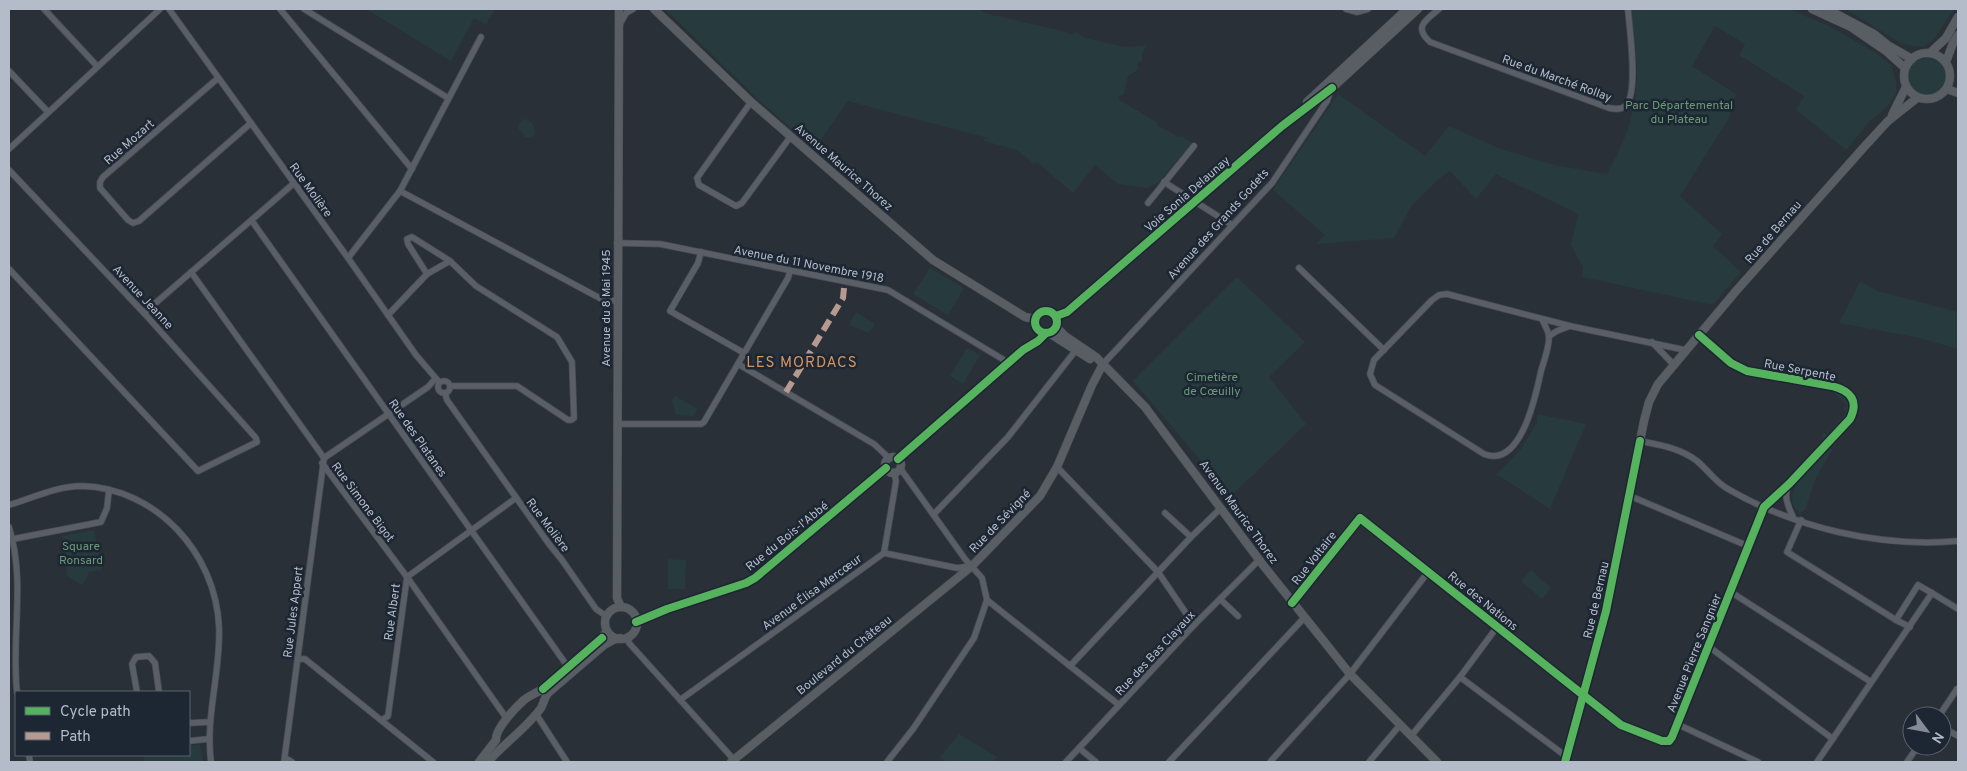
<svg xmlns="http://www.w3.org/2000/svg" width="1967" height="771" font-family="Overpass,sans-serif">
	<style>
		.green { fill: #273a3e }
		.lines { fill: none; stroke-linecap: round; stroke-linejoin: round }
		.street-casing { stroke: #484c53; stroke-width: 7 }
		.secondary-casing { stroke: #484c53; stroke-width: 9 }
		.street { stroke: #5a5e66; stroke-width: 5.5 }
		.secondary { stroke: #595d64; stroke-width: 8 }
		.quiet { stroke: #b69a8f; stroke-width: 6; stroke-dasharray: 12 6; stroke-linecap: butt }
		.cycleway-casing { stroke: #1d2633; stroke-width: 11 }
		.cycleway { stroke: #56b35d; stroke-width: 8 }
		.labels { text-anchor: middle; stroke-width: 5; stroke-linejoin: round; paint-order: stroke }
		.street-label { font-size: 12px; fill: #b4bcc9; stroke: #1d2633 }
		.park-label { font-size: 12px; fill: #6b9a76; stroke: #1d2633 }
		.quarter-label { font-size: 15px; letter-spacing: 1px; fill: #d59563; stroke: #1d2633 }
	</style>
	<rect width="100%" height="100%" fill="#2a3038"/>
	<!-- green -->
	<g class="green">
		<polygon points="366,9 495,9 486,24 474,18 451,61"/>
		<path d="M665,9H976L981,10L982,12L996,16L998,15L1001,17L1063,31L1072,35L1075,32L1085,38L1124,47L1147,45L1142,54V61L1137,63L1138,70L1128,76L1124,94L1119,97V100C1132,107 1144,115 1157,122V125L1179,137L1182,136L1192,143L1158,183L1147,188L1118,184L1095,165L1073,193L1037,162L1033,163L1017,150L984,141V139H991L848,101L815,148L763,104Z"/>
		<path d="M1631,9H1789L1829,26L1876,53L1891,65L1896,82V94L1889,105L1869,122L1846,150L1796,110L1804,96L1739,55L1745,44L1715,26L1692,66L1736,94L1729,118L1680,196L1722,234L1713,246L1741,272L1713,305L1582,277L1583,267L1571,245L1578,214L1496,174L1476,199L1450,171L1441,177L1412,205L1394,238L1316,244L1325,235L1273,190L1338,94L1425,156L1449,126L1498,148L1554,165L1607,174C1618,154 1628,133 1633,110C1640,77 1635,42 1631,9Z"/>
		<polygon points="1846,9 1954,9 1934,39 1925,46 1914,46 1900,43"/>
		<circle cx="1927" cy="77" r="19"/>
		<path d="M524,119C532,120 535,126 535,133L532,138L526,137L518,128L520,123Z"/>
		<polygon points="930,268 964,288 948,315 913,294"/>
		<polygon points="1237,277 1305,342 1269,377 1306,424 1231,496 1133,381"/>
		<polygon points="1860,282 1878,291 1958,312 1958,349 1915,337 1839,323"/>
		<polygon points="856,312 875,324 869,333 849,325"/>
		<polygon points="967,348 980,355 963,384 950,376"/>
		<path d="M1833,392C1845,392 1851,402 1849,413L1822,442L1823,432L1827,435L1846,413L1844,409L1847,405Z"/>
		<polygon points="675,396 698,409 693,416 676,415 672,400"/>
		<polygon points="1537,414 1586,424 1550,509 1495,473 1498,473 1521,449 1537,422"/>
		<path d="M1829,446L1832,450L1816,478L1805,510L1800,513C1775,495 1817,459 1829,446Z"/>
		<polygon points="94,530 102,570 89,572 85,582 82,585 67,576 62,536"/>
		<polygon points="668,559 686,560 685,589 668,589"/>
		<polygon points="1531,570 1551,588 1542,599 1521,581"/>
		<polygon points="959,734 997,757 992,762 946,762 940,757"/>
		<polygon points="200,744 203,762 143,762 145,755 189,755 189,746"/>
	</g>
	<g class="lines">
		<defs>
			<g id="street">
				<polyline points="44,9 97,66"/>
				<polyline points="169,9 348,258 416,355 439,382"/>
				<polyline points="280,9 412,169"/>
				<polyline points="304,9 448,98"/>
				<polyline points="1346,9 1357,12 1368,9"/>
				<path d="M1439,9C1426,20 1413,27 1430,42L1609,108C1614,109 1619,110 1624,107C1640,98 1629,26 1628,9"/>
				<polyline points="620,24 626,13 633,9"/>
				<polyline points="9,71 48,112"/>
				<polyline points="217,79 103,177 100,182 100,188 128,220 133,223 139,221 251,123"/>
				<polyline points="751,102 697,178 699,185 736,206 742,203 791,136"/>
				<polyline points="9,149 160,9"/>
				<polyline points="9,170 144,313 256,438 257,442 198,471 9,269"/>
				<polyline points="1164,182 1232,225"/>
				<polyline points="400,191 607,302 617,300"/>
				<polyline points="1148,203 1194,146"/>
				<polyline points="252,221 568,667"/>
				<polyline points="617,243 660,244 888,290 1009,363"/>
				<polyline points="701,252 698,263 670,311 744,353"/>
				<polyline points="348,258 400,191 481,37"/>
				<polyline points="1299,268 1384,350"/>
				<polyline points="191,272 324,458"/>
				<polyline points="427,274 408,244 407,239 412,237 450,261"/>
				<polyline points="144,313 293,184"/>
				<polyline points="388,315 427,274 450,261 476,286 557,337 572,362 574,418 571,420 568,420 517,386 450,386"/>
				<path d="M1542,319C1544,324 1549,332 1549,337C1549,348 1544,361 1541,371C1536,395 1521,469 1484,454L1375,385L1370,374L1374,360L1432,300L1439,295L1447,294L1570,326L1685,350"/>
				<polyline points="1549,336 1557,331 1570,326"/>
				<polyline points="1652,342 1673,364"/>
				<polyline points="738,364 874,444 889,458"/>
				<polyline points="1103,364 1272,183 1327,101 1332,87"/>
				<circle cx="444" cy="387" r="6"/>
				<polyline points="445,393 447,400 549,544 562,560 596,609 606,616"/>
				<polyline points="617,424 701,424 704,422 788,278 790,271"/>
				<path d="M1640,441C1660,445 1680,448 1697,461C1708,470 1716,483 1728,489C1795,528 1881,548 1958,541"/>
				<polyline points="324,458 428,387 435,379"/>
				<polyline points="322,463 407,577 507,719"/>
				<polyline points="1057,467 1158,572 1194,625"/>
				<path d="M1789,484C1783,496 1788,506 1793,517"/>
				<polyline points="1630,496 1748,546"/>
				<path d="M9,505C33,498 56,486 82,486C156,488 216,553 219,627C221,672 205,716 211,762"/>
				<polyline points="1165,513 1191,537"/>
				<polyline points="934,514 1008,437 1076,350"/>
				<polyline points="1801,520 1787,552 1896,620 1910,627"/>
				<path d="M9,527C26,581 11,637 17,692"/>
				<polyline points="13,539 101,522 107,508 109,490"/>
				<polyline points="884,553 896,481 894,472"/>
				<polyline points="1732,590 1734,594 1871,682"/>
				<polyline points="1932,593 1958,609"/>
				<polyline points="1220,599 1238,616"/>
				<polyline points="987,600 1119,705"/>
				<path d="M1292,603L1360,518L1621,725L1662,741H1669L1672,737L1764,507L1790,483L1850,419C1859,401 1851,391 1832,386L1747,371L1731,363L1699,335"/>
				<polyline points="628,636 629,643 736,762"/>
				<polyline points="1708,646 1833,739"/>
				<polyline points="298,659 305,659 433,762"/>
				<polyline points="1070,666 1191,537 1221,508"/>
				<polyline points="1460,677 1567,757"/>
				<polyline points="137,692 132,664 136,657 149,656 155,663 159,692"/>
				<polyline points="680,700 884,553 957,568 972,566"/>
				<polyline points="536,714 567,762"/>
				<polyline points="1939,716 1957,689"/>
				<polyline points="382,720 388,716 407,577 516,498"/>
				<polyline points="189,723 210,722"/>
				<polyline points="1677,724 1758,762"/>
				<polyline points="1942,727 1958,736"/>
				<polyline points="1411,736 1460,677 1497,627"/>
				<polyline points="189,741 208,739"/>
				<polyline points="1079,748 1096,762"/>
				<polyline points="29,755 30,762"/>
				<polyline points="285,758 292,762"/>
				<polyline points="284,762 324,458"/>
				<polyline points="887,762 913,729 974,638 987,600 982,578 965,559 900,468"/>
				<polyline points="1066,762 1194,625 1259,560"/>
				<polyline points="1169,762 1304,618"/>
				<polyline points="1270,762 1350,674 1428,572"/>
				<polyline points="1369,762 1400,725"/>
				<polyline points="1817,762 1932,593 1918,585 1896,620"/>
				<polyline points="1907,762 1918,746"/>
			</g>
			<g id="secondary">
				<polyline points="619,9 617,598 621,607"/>
				<polyline points="654,9 751,102 933,260 1025,317 1035,319"/>
				<polyline points="1812,9 1851,27 1886,51 1905,68"/>
				<polyline points="1827,9 1874,34 1889,46 1912,59"/>
				<circle cx="1927" cy="76" r="23"/>
				<polyline points="1930,53 1946,38 1958,17"/>
				<polyline points="1946,62 1953,43 1958,35"/>
				<polyline points="1947,89 1958,93"/>
				<polyline points="1307,102 1407,9"/>
				<polyline points="1892,115 1906,87"/>
				<circle cx="1046" cy="322" r="11"/>
				<polyline points="1056,316 1067,312 1282,126 1332,88 1418,9"/>
				<polyline points="1056,327 1065,336 1096,357 1145,407 1263,565 1350,674 1437,762"/>
				<polyline points="1049,333 1090,359"/>
				<circle cx="893" cy="465" r="8"/>
				<polyline points="898,459 1023,350 1038,341 1046,333"/>
				<circle cx="621" cy="623" r="16"/>
				<polyline points="636,622 667,609 746,583 755,578 886,468"/>
				<path d="M479,762L496,740C495,729 516,707 524,700C530,695 537,693 544,688C565,672 591,653 607,631"/>
				<path d="M488,762C504,743 526,729 541,708C544,703 544,698 548,693L604,645L613,640L620,638"/>
				<polyline points="731,762 972,566 1040,496 1057,467 1092,385 1103,364"/>
				<polyline points="1565,762 1606,611 1644,421 1649,402 1658,384 1736,291 1865,146 1888,121 1917,98"/>
			</g>
		</defs>
		<!-- street casing -->
		<use href="#street" class="street-casing"/>
		<!-- secondary casing -->
		<use href="#secondary" class="secondary-casing"/>
		<!-- street -->
		<use href="#street" class="street"/>
		<!-- secondary -->
		<use href="#secondary" class="secondary"/>
		<!-- quiet -->
		<polyline class="quiet" points="786,392 843,298 844,288"/>
		<defs>
			<g id="cycleway">
				<circle cx="1046" cy="322" r="11"/>
				<polyline points="1056,316 1067,312 1282,126 1332,88"/>
				<polyline points="898,459 1023,350 1038,341 1046,333"/>
				<path d="M1292,603L1360,518L1621,725L1662,741H1669L1672,737L1764,507L1790,483L1850,419C1859,401 1851,391 1832,386L1747,371L1731,363L1699,335"/>
				<polyline points="636,622 667,609 746,583 755,578 886,468"/>
				<polyline points="543,689 602,638"/>
				<polyline points="1565,762 1606,611 1640,441"/>
			</g>
		</defs>
		<!-- cycleway casing -->
		<use href="#cycleway" class="cycleway-casing"/>
		<!-- cycleway -->
		<use href="#cycleway" class="cycleway"/>
	</g>
	<g class="labels">
		<!-- street labels -->
		<g class="street-label">
			<text transform="translate(1557 78) rotate(20)" y="4">Rue du Marché Rollay</text>
			<text transform="translate(129 142) rotate(-41)" y="4">Rue Mozart</text>
			<text transform="translate(844 167) rotate(41)" y="4">Avenue Maurice Thorez</text>
			<text transform="translate(311 190) rotate(54)" y="4">Rue Molière</text>
			<text transform="translate(1187 194) rotate(-41)" y="4">Voie Sonia Delaunay</text>
			<text transform="translate(1218 224) rotate(-48)" y="4">Avenue des Grands Godets</text>
			<text transform="translate(1773 232) rotate(-49)" y="4">Rue de Bernau</text>
			<text transform="translate(809 264) rotate(11)" y="4">Avenue du 11 Novembre 1918</text>
			<text transform="translate(143 297) rotate(47)" y="4">Avenue Jeanne</text>
			<text transform="translate(606 308) rotate(-90)" y="4">Avenue du 8 Mai 1945</text>
			<text transform="translate(1800 370) rotate(11)" y="4">Rue Serpente</text>
			<text transform="translate(418 438) rotate(55)" y="4">Rue des Platanes</text>
			<text transform="translate(363 502) rotate(53)" y="4">Rue Simone Bigot</text>
			<text transform="translate(1239 512) rotate(54)" y="4">Avenue Maurice Thorez</text>
			<text transform="translate(1000 521) rotate(-46)" y="4">Rue de Sévigné</text>
			<text transform="translate(548 525) rotate(53)" y="4">Rue Molière</text>
			<text transform="translate(787 536) rotate(-39)" y="4">Rue du Bois-l'Abbé</text>
			<text transform="translate(1314 558) rotate(-52)" y="4">Rue Voltaire</text>
			<text transform="translate(812 592) rotate(-36)" y="4">Avenue Élisa Mercœur</text>
			<text transform="translate(1596 600) rotate(-77)" y="4">Rue de Bernau</text>
			<text transform="translate(1483 601) rotate(39)" y="4">Rue des Nations</text>
			<text transform="translate(293 612) rotate(-83)" y="4">Rue Jules Appert</text>
			<text transform="translate(392 612) rotate(-82)" y="4">Rue Albert</text>
			<text transform="translate(1155 653) rotate(-47)" y="4">Rue des Bas Clayaux</text>
			<text transform="translate(1694 653) rotate(-68)" y="4">Avenue Pierre Sangnier</text>
			<text transform="translate(844 655) rotate(-39)" y="4">Boulevard du Château</text>
		</g>
		<!-- park labels -->
		<g class="park-label">
			<text x="1679" y="109">Parc Départemental<tspan x="1679" dy="14">du Plateau</tspan></text>
			<text x="1212" y="381">Cimetière<tspan x="1212" dy="14">de Cœuilly</tspan></text>
			<text x="81" y="550">Square<tspan x="81" dy="14">Ronsard</tspan></text>
		</g>
		<!-- quarter labels -->
		<g class="quarter-label">
			<text x="802" y="367">LES MORDACS</text>
		</g>
	</g>
	<!-- border -->
	<rect width="1967" height="771" fill="none" stroke="#b4bcc9" stroke-width="20"/>
	<!-- legend -->
	<rect x="15" y="691" width="175" height="65" fill="#1d2633" stroke="#59626f"/>
	<rect x="25" y="707" width="25" height="8" fill="#56b35d" stroke="#59626f"/>
	<text x="60" y="716" font-size="15" fill="#b4bcc9">Cycle path</text>
	<rect x="25" y="732" width="25" height="8" fill="#b69a8f" stroke="#59626f"/>
	<text x="60" y="741" font-size="15" fill="#b4bcc9">Path</text>
	<!-- north arrow -->
	<g transform="translate(1927 731) rotate(122)"><circle r="24" fill="#1d2633" stroke="#59626f"/>
	<path d="M0-4L9 19L0 12L-9 19Z" fill="#848b96"/>
	<text y="-8" font-size="14" font-weight="bold" text-anchor="middle" fill="#b4bcc9">N</text>
	</g>
</svg>
